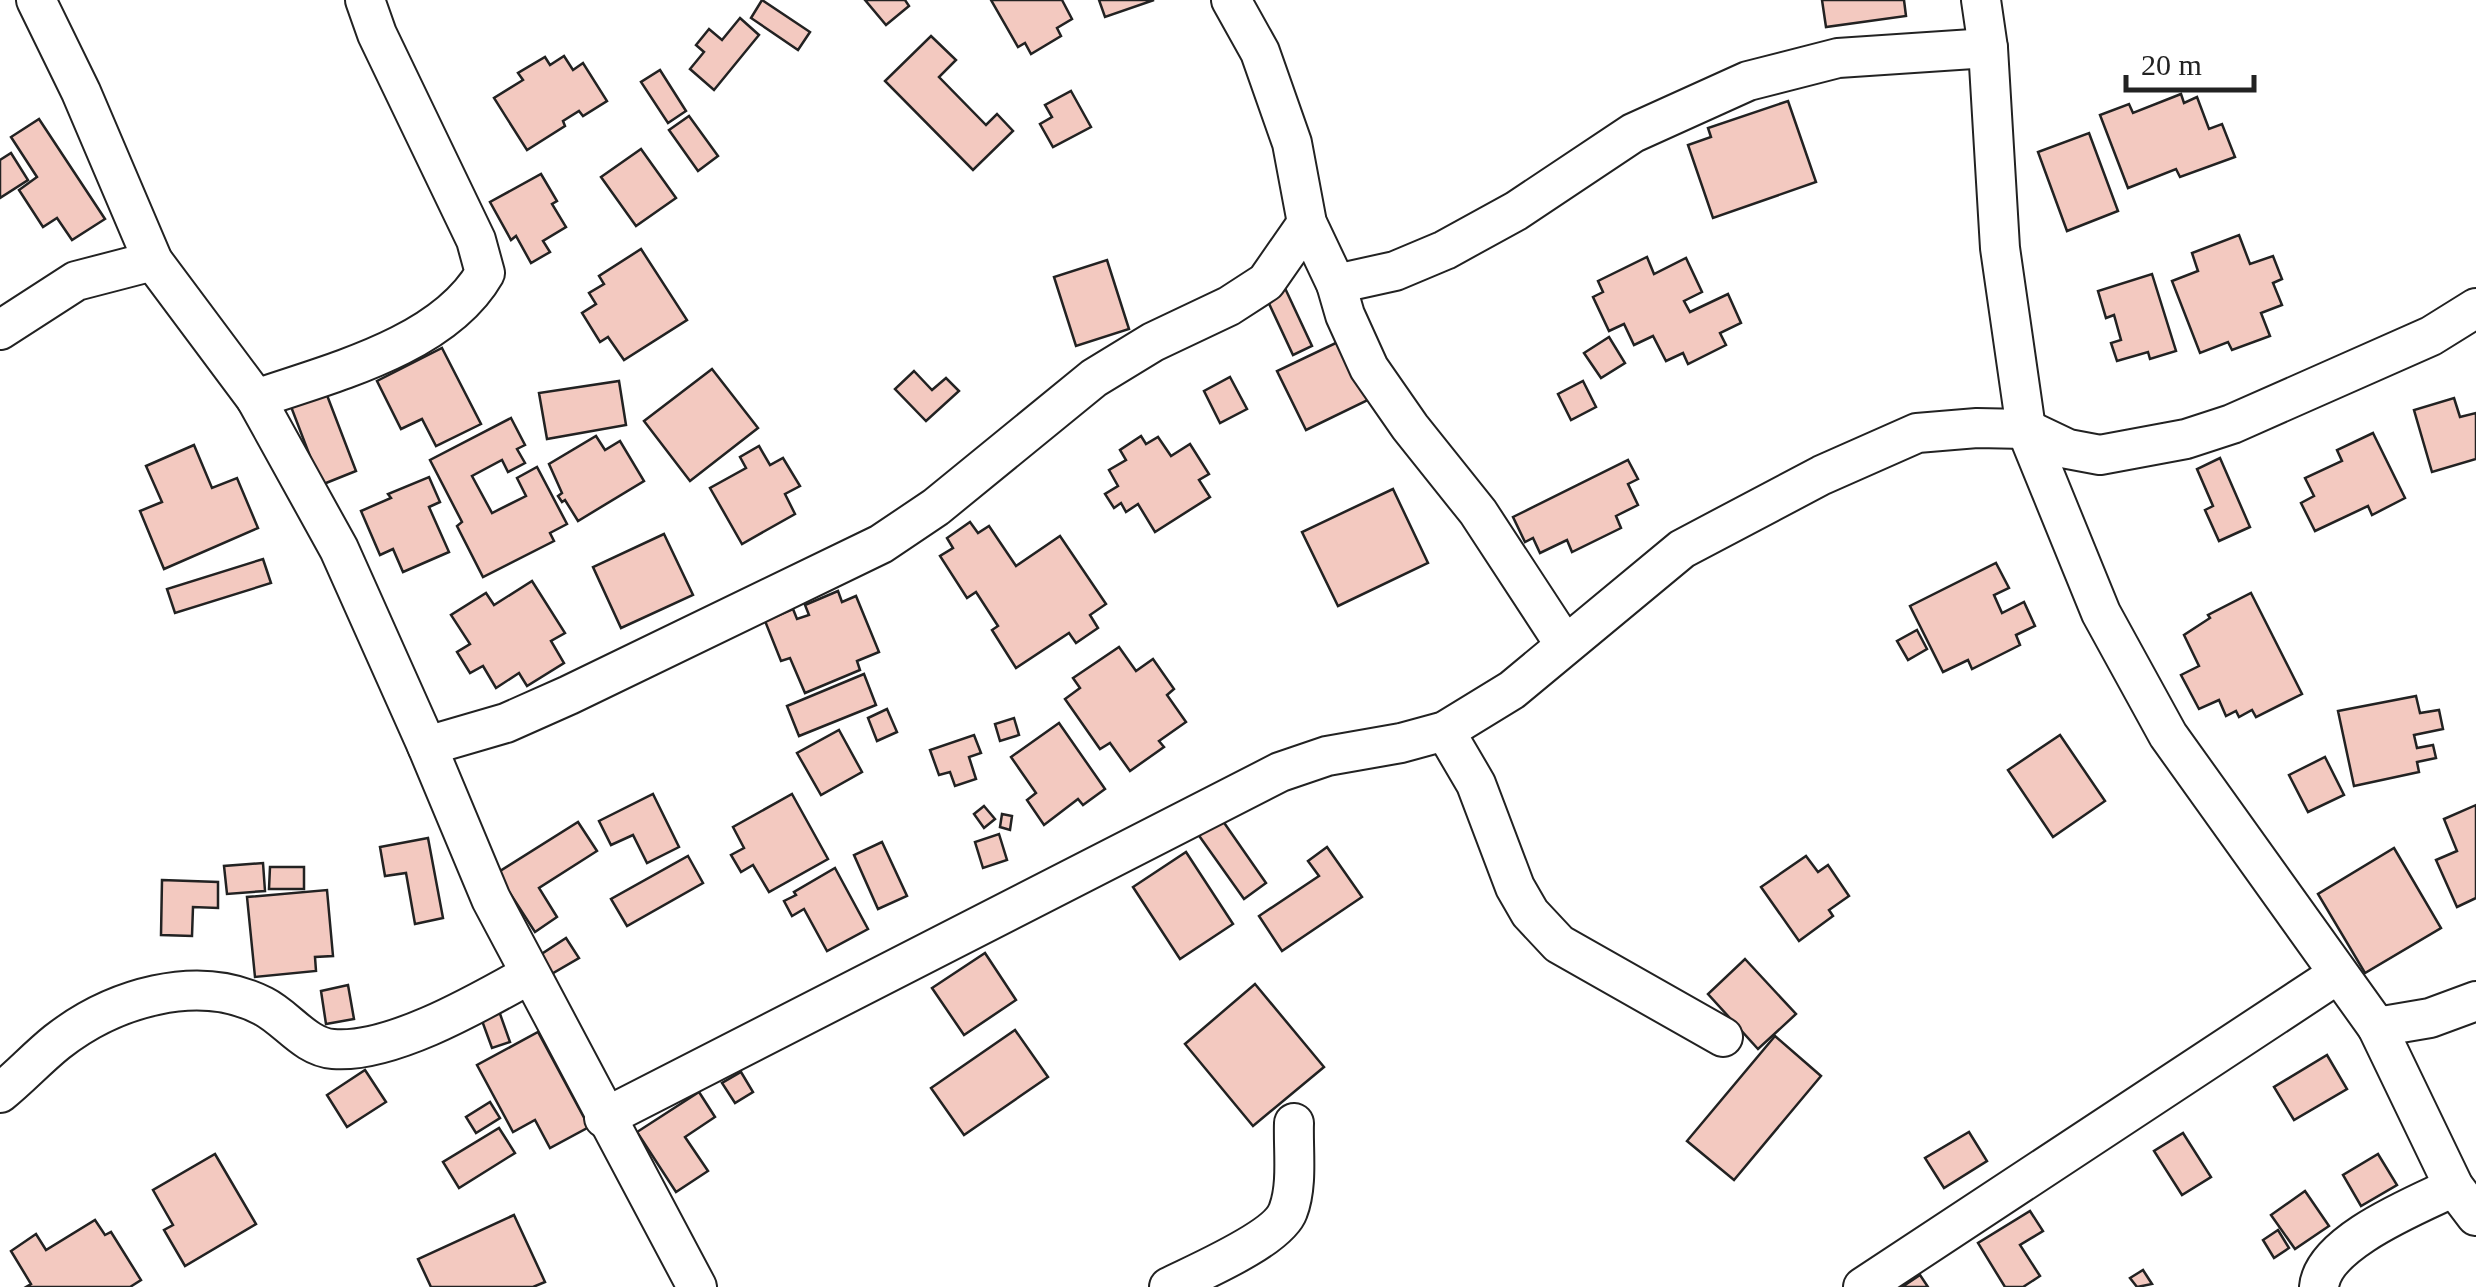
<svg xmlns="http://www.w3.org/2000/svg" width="2476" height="1287" font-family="'Times New Roman',serif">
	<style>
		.building { fill: #f3c9c0; stroke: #222; stroke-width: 2.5 }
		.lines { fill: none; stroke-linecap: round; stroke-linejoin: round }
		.minor-casing { stroke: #222; stroke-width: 42 }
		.minor { stroke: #fff; stroke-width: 38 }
	</style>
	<rect width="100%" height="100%" fill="#fff"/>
	<!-- building -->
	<g class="building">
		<polygon points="762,0 810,32 798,50 751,18"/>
		<polygon points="865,0 905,0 909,6 886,25"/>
		<polygon points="991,0 1062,0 1072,19 1057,28 1061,36 1031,54 1025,43 1018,47"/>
		<polygon points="1099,0 1154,0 1105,17"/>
		<polygon points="1822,0 1904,0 1906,16 1826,27"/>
		<polygon points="740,18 759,35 714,90 690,69 704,52 696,45 709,29 722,40"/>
		<polygon points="931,36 956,60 939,77 986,125 997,114 1013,131 973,170 885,81"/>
		<polygon points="564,56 573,70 583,63 607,101 583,116 579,111 563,121 565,126 527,150 494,98 523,80 518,73 545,57 550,65"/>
		<polygon points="660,70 686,111 668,123 641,82"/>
		<polygon points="1071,91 1091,127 1053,147 1040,124 1052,117 1045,105"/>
		<polygon points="2181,94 2184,103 2197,97 2209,129 2222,124 2235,157 2180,177 2176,169 2128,188 2100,115 2129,104 2133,113"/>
		<polygon points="1788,101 1816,182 1713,218 1688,145 1711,137 1708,128"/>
		<polygon points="689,116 718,156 698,171 669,130"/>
		<polygon points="39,119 105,219 72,240 57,218 43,227 19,190 37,177 11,137"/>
		<polygon points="2089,133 2118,211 2067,231 2038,152"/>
		<polygon points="641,149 676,198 636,226 601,177"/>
		<polygon points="11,153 28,180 0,198 0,160"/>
		<polygon points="541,174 557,201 552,204 566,227 543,241 550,252 531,263 516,236 511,240 490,202"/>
		<polygon points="2239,235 2250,264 2273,256 2282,279 2273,283 2282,305 2261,313 2270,336 2232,350 2228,342 2200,353 2172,281 2198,271 2192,253"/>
		<polygon points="641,249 687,320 624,360 608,337 600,342 582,313 596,304 589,293 604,284 599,276"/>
		<polygon points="1647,257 1654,274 1686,258 1702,292 1684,301 1690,312 1728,294 1741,323 1720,333 1726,345 1688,364 1683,353 1666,361 1653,336 1634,345 1624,324 1609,331 1593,297 1603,292 1598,281"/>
		<polygon points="1107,260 1129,329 1076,346 1054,277"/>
		<polygon points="2152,274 2176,351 2150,359 2148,352 2117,361 2111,343 2121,340 2114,315 2106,318 2098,291"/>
		<polygon points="1284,286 1312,346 1293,355 1265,295"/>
		<polygon points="1609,337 1625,363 1601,378 1584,353"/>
		<polygon points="1340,341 1368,400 1306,430 1277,371"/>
		<polygon points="442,348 481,424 436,446 422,419 401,429 377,381"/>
		<polygon points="712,369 758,428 690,481 644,421"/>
		<polygon points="914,371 932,390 946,378 959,391 926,421 895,389"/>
		<polygon points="1230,377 1247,409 1220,423 1204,391"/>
		<polygon points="619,381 626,425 547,439 539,393"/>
		<polygon points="1583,381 1596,407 1571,420 1558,394"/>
		<polygon points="325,390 356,471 321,485 290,404"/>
		<polygon points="2454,398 2460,417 2476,413 2476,459 2432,472 2414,410"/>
		<polygon points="511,418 525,445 517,449 525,463 508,472 502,460 472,476 492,513 526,496 517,478 537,467 567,524 550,533 554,541 483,577 457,526 462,522 430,460"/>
		<polygon points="2373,433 2405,498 2372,515 2368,506 2315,531 2301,503 2314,496 2305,478 2342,461 2337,450"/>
		<polygon points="596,436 605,450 620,441 644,481 578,521 565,500 562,502 558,496 562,493 549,464"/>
		<polygon points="1141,436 1146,444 1158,437 1171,456 1190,444 1209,474 1199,480 1210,497 1155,532 1138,504 1126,512 1121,503 1114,508 1105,494 1118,486 1109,470 1126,460 1120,450"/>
		<polygon points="194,445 212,488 237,478 258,528 164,569 140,511 162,502 146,466"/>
		<polygon points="759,446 770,465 783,458 800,486 785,494 795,514 742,544 710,488 746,468 740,457"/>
		<polygon points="2220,458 2250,527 2219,541 2205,510 2213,506 2197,469"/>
		<polygon points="1628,460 1638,479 1628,484 1638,505 1616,516 1621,528 1572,552 1567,540 1540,553 1533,538 1525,542 1513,517"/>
		<polygon points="429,477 440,502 429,507 449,552 403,572 393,549 380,555 361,511 391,498 388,494"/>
		<polygon points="1393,489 1428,563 1338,606 1302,532"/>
		<polygon points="970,522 978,533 989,526 1016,566 1060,536 1106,604 1090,615 1098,628 1076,643 1069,633 1016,668 992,630 998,626 976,592 967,598 940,556 953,548 947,538"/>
		<polygon points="664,534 693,595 621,628 593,567"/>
		<polygon points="263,559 271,583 175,613 167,589"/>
		<polygon points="1996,563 2009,588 1994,595 2002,613 2024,602 2035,626 2016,635 2020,645 1972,669 1968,660 1943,672 1910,606"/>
		<polygon points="532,581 565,633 551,641 564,663 527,686 519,673 496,688 483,666 470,673 457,652 470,644 451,615 486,593 494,605"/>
		<polygon points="838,591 842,602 856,596 879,652 857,661 860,670 805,693 790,658 781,661 765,621 793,609 797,619 809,615 805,605"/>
		<polygon points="2251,593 2302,694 2256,717 2252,710 2239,717 2236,711 2226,716 2219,700 2199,709 2181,675 2199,666 2184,635 2210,618 2208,615"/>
		<polygon points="1917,630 1927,649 1908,660 1897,641"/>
		<polygon points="1119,647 1136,671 1153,659 1174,689 1167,695 1186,722 1159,741 1164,747 1130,771 1110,743 1100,749 1065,699 1080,688 1073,678"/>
		<polygon points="864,674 876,705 799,736 787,706"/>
		<polygon points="2416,696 2420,713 2439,710 2443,729 2414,735 2417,748 2433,745 2436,758 2417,762 2419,772 2354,786 2338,711"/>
		<polygon points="887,709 897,732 877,741 868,718"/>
		<polygon points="1014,718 1019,735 1000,741 995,724"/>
		<polygon points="1059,723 1105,789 1083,805 1078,799 1044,825 1027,800 1036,793 1011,757"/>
		<polygon points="839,730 862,772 821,795 797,753"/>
		<polygon points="974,735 981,753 969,757 976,779 955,786 950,772 939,775 930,750"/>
		<polygon points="2060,735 2105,801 2053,837 2008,770"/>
		<polygon points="2325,757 2344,795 2308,812 2289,775"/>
		<polygon points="653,794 679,847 647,863 633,835 611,845 599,821"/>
		<polygon points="792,794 828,859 769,892 753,865 741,872 731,855 744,848 733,827"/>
		<polygon points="2476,805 2476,898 2457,907 2436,860 2457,851 2444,819"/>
		<polygon points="984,806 995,819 984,828 974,814"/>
		<polygon points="1002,814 1012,816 1010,830 1000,827"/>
		<polygon points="1218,814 1266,883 1244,899 1195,830"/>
		<polygon points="578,822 597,851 539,888 557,917 535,932 497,873"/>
		<polygon points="999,834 1007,860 983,868 975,842"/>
		<polygon points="428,838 443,918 415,924 406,873 385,876 380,847"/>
		<polygon points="882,842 907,896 878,909 854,855"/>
		<polygon points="1327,847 1362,897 1282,951 1259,916 1319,876 1308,861"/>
		<polygon points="2394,848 2441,928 2365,973 2318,894"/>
		<polygon points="1186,852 1233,924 1180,959 1133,887"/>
		<polygon points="688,856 703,883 627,926 611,899"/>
		<polygon points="1806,856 1818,872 1828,865 1849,896 1829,910 1833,916 1799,941 1761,887"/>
		<polygon points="263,863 265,891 227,894 224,866"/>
		<polygon points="270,867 304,867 304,889 269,889"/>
		<polygon points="835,868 868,929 827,951 804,909 792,916 784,901 796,895 794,892"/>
		<polygon points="162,880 218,882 218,908 193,907 192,936 161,935"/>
		<polygon points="327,890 333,956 315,957 316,971 255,977 247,897"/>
		<polygon points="566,938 579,958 548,976 537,957"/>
		<polygon points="985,953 1016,1000 964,1035 932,988"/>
		<polygon points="1745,959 1796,1014 1758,1049 1708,994"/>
		<polygon points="1255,984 1324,1067 1253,1126 1185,1044"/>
		<polygon points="348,985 354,1019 326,1024 321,991"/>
		<polygon points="499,1011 510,1042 492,1048 481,1018"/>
		<polygon points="1015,1030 1048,1077 964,1135 931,1088"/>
		<polygon points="538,1032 589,1127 550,1148 535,1120 513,1132 477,1065"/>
		<polygon points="1775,1036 1821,1076 1734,1180 1687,1141"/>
		<polygon points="2327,1055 2347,1089 2294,1120 2274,1087"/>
		<polygon points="365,1070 386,1102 347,1127 327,1095"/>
		<polygon points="741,1072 753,1092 735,1103 722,1083"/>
		<polygon points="699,1092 715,1117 685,1137 708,1171 676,1192 637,1132"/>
		<polygon points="490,1102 500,1118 476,1133 466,1117"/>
		<polygon points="499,1128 515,1153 459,1188 443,1162"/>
		<polygon points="1969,1132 1987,1161 1944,1188 1925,1158"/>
		<polygon points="2183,1133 2211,1177 2182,1195 2154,1151"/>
		<polygon points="215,1154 256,1224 185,1266 164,1230 173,1225 153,1190"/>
		<polygon points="2378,1154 2397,1185 2361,1206 2343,1175"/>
		<polygon points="2305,1191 2329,1226 2295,1249 2271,1215"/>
		<polygon points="2030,1211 2043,1231 2020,1245 2040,1276 2023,1287 2005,1287 1978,1243"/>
		<polygon points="514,1215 545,1282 533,1287 431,1287 418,1259"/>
		<polygon points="95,1220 105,1235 111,1232 141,1280 130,1287 26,1287 31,1284 11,1251 36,1234 46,1250"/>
		<polygon points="2278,1230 2289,1248 2274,1258 2263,1240"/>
		<polygon points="2143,1270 2152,1284 2137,1287 2130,1278"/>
		<polygon points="1920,1275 1928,1287 1902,1287"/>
	</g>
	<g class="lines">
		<defs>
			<g id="minor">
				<polyline points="36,0 81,92 153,261 256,399 339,549 427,746 491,899 697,1287"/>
				<polyline points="1231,0 1260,52 1292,143 1307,223 1336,284 1345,315 1369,368 1410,427 1478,512 1565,645"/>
				<polyline points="1981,0 1988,48 2000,248 2026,429 2101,613 2168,735 2377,1027 2430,1018 2476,1001"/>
				<polyline points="1336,284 1395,271 1445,250 1516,211 1633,133 1748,81 1838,58 1988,48"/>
				<polyline points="0,330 76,281 153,261"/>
				<path d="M256,399C331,373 443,346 485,273L476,240L377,34L365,0"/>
				<polyline points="1445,731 1476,784 1515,887 1530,913 1559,944 1723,1037"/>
				<polyline points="427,746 506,723 569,695 881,544 936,507 1094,378 1153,342 1229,306 1266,282 1307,223"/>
				<polyline points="2377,1027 2454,1187 2476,1216"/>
				<path d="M0,1093C20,1077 37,1058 57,1042C112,999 197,972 263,1006C287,1018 305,1047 333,1049C391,1054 480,1002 530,974"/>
				<polyline points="604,1118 1280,772 1327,756 1401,743 1445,731 1512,690 1682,549 1822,475 1917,433 1977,428 2026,429 2068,449 2100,455 2186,439 2232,424 2431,336 2476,308"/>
				<path d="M1169,1287C1197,1273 1278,1239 1288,1211C1298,1185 1293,1150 1294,1123"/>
				<polyline points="1863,1287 2338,974"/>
				<path d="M2319,1287C2323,1242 2417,1205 2454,1187"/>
			</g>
		</defs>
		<!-- minor casing -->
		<use href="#minor" class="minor-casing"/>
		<!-- minor -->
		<use href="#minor" class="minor"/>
	</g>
	<!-- scale -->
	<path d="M2126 75v15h128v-15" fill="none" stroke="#222222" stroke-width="5"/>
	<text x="2141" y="75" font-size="30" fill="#222222" stroke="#ffffff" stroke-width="8" paint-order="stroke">20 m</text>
</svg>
